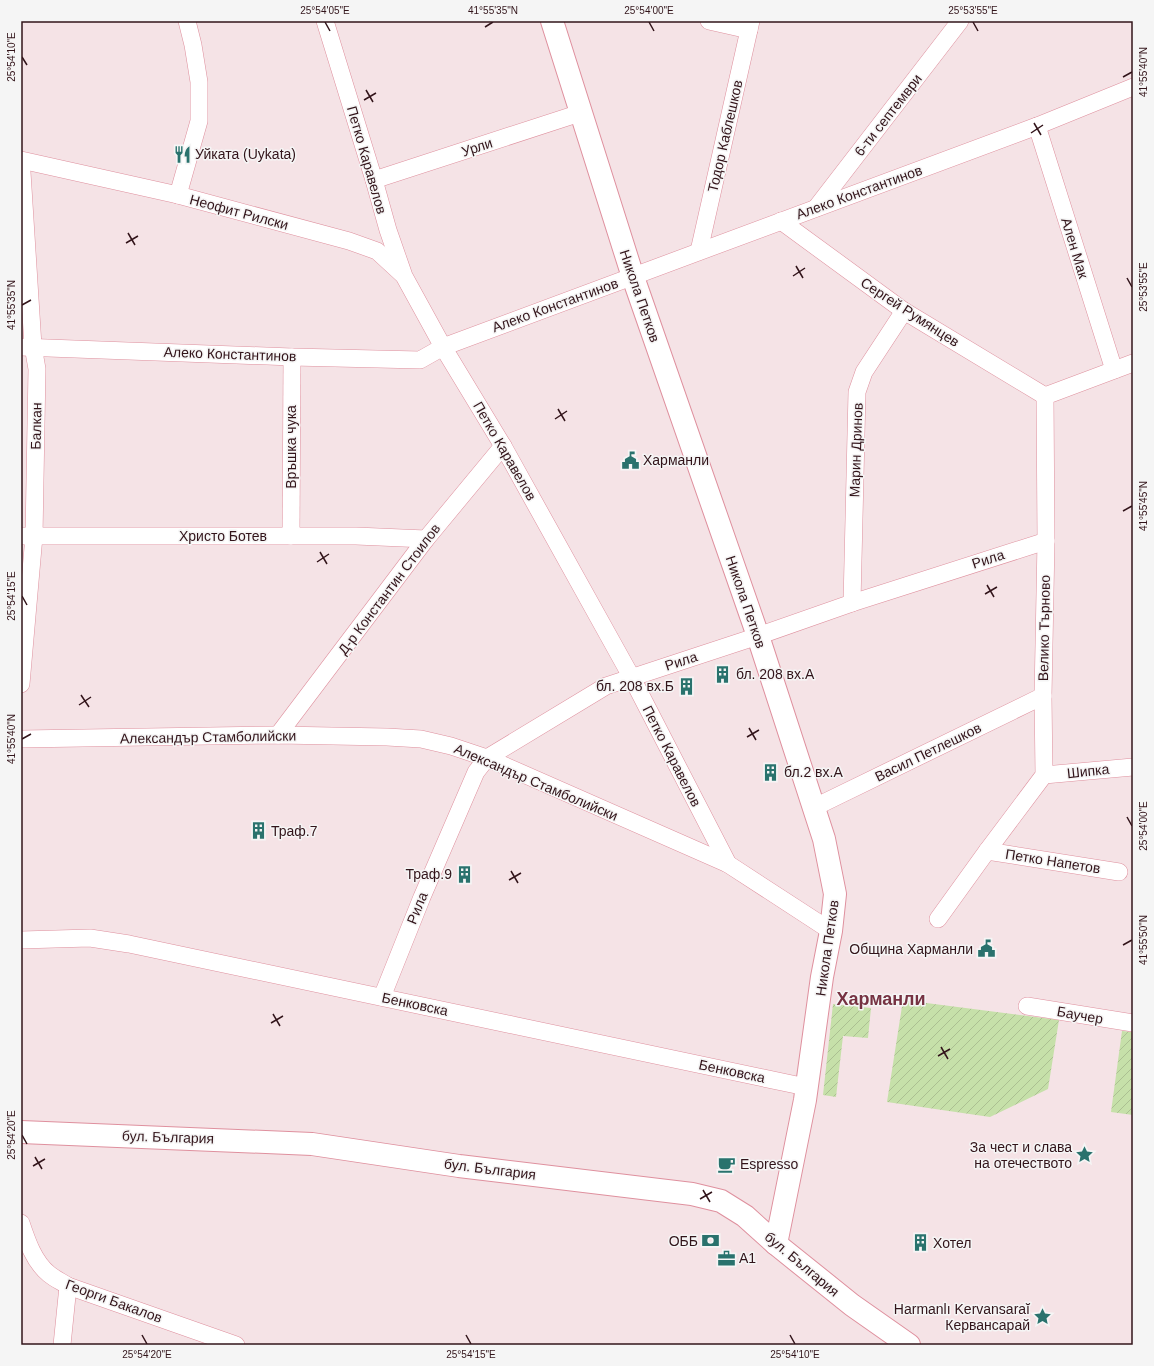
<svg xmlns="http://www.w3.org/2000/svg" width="1154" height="1366" font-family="Helvetica,sans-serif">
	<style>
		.garden { fill: url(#garden-furrows) }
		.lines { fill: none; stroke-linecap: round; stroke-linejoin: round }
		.street-casing { stroke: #df909e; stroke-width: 18 }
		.secondary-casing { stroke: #df909e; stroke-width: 24 }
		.street { stroke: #fff; stroke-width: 17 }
		.secondary { stroke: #fff; stroke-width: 22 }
		.ticks { fill: none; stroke: #32141a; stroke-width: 1.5 }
		.labels { text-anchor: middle; stroke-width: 3; stroke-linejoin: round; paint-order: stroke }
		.street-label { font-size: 14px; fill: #32141a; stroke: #f5f5f5 }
		.poi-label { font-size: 14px; fill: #32141a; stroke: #f5f5f5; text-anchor: start }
		.district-label { font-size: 18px; font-weight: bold; fill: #763242; stroke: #f5f5f5 }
		.neatline { fill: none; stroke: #32141a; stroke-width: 1.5 }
		.ticks-label { font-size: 10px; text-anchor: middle; fill: #32141a }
	</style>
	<defs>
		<pattern id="garden-furrows" width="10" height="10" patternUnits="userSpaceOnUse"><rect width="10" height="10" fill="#c6e0a9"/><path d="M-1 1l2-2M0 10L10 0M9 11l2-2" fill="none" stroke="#abbf91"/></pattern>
	</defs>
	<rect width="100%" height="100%" fill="#f5e3e6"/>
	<!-- garden -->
	<g class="garden">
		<polygon points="903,1000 1059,1020 1048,1089 990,1117 887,1102"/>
		<polygon points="833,1004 871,1008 868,1038 843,1036 836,1097 823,1095"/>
		<polygon points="1122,1031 1133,1032 1133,1115 1111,1112"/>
	</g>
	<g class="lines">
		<defs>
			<g id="street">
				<polyline points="325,21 374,180 388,230 404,276 443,347 503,446 632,678 728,864"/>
				<polyline points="709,21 749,30"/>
				<polyline points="1037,126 1114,370"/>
				<polyline points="21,160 178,195 349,241 377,251 402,274"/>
				<polyline points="21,168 22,172 33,346 37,369 34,536 21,684"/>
				<polyline points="374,180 580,113"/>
				<polyline points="178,195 199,121 199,82 193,45 187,21"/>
				<polyline points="816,208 960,21"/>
				<polyline points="781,221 904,311 1045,396"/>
				<polyline points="699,251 751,21"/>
				<polyline points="21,347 292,357 420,360 443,347 1037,126 1133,87"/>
				<polyline points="21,536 356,536 426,539"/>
				<polyline points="291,536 292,357"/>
				<polyline points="852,603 857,392 864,372 904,311"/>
				<polyline points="278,735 426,539 503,446"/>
				<polyline points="21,739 278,735 387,737 421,739 451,746 487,758 728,864 831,931"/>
				<polyline points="1044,775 1133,767"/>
				<polyline points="813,808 1043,696"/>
				<polyline points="987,851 1119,872"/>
				<polyline points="938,919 987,851 1044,775 1043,696 1046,541 1045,396 1133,363"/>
				<polyline points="21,940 90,938 129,944 806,1087"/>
				<polyline points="382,997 422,897 476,772 487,758 606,686 758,636 852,603 1046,541"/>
				<polyline points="1027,1006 1133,1023"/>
				<path d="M21,1223C27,1241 34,1262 49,1274C55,1279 62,1282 68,1286L236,1345"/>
				<polyline points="62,1345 68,1286"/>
			</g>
			<g id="secondary">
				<polyline points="552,21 633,277 758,636 824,839 835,894 831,931 822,977 805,1100 776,1244"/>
				<polyline points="21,1132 312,1144 459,1166 692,1194 721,1201 745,1216 776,1244 852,1305 909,1345"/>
			</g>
		</defs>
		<!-- street casing -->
		<use href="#street" class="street-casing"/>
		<!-- secondary casing -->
		<use href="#secondary" class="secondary-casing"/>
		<!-- street -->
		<use href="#street" class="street"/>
		<!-- secondary -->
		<use href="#secondary" class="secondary"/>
	</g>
	<!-- ticks -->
	<path class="ticks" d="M325,22L330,31M649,22L654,31M973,22L978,31M485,27L493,22M22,57L27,65M1123,77L1132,72M366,90L373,102M364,100L376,93M1034,123L1041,135M1031,133L1043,125M128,233L135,245M126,243L138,236M796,266L803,278M793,276L805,268M1127,278L1132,287M22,305L31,300M558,409L565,421M555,419L567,411M1123,511L1132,506M320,552L327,564M317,562L329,554M987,585L994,597M985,594L997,587M22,596L27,605M81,695L89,707M79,705L91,697M749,728L756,740M747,737L759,730M22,739L31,734M1127,817L1132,826M511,871L518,883M509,880L521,873M1123,945L1132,940M273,1014L280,1026M271,1023L283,1016M941,1047L948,1059M938,1056L950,1049M22,1135L27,1144M35,1157L42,1169M33,1166L45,1159M703,1190L710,1202M700,1199L712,1192M142,1335L147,1344M466,1335L471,1344M790,1335L795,1344"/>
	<!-- icons -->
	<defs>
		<symbol id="restaurant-bare" viewBox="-9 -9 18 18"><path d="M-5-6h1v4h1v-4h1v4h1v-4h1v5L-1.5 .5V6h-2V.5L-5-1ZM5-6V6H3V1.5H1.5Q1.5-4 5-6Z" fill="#29726d" stroke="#f5f5f5" stroke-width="2.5" paint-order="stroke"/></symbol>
		<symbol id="civic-bare" viewBox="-9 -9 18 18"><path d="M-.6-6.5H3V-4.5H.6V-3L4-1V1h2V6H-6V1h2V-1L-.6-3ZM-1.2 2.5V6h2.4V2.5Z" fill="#29726d" stroke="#f5f5f5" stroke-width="2.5" paint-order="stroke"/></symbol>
		<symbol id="building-bare" viewBox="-9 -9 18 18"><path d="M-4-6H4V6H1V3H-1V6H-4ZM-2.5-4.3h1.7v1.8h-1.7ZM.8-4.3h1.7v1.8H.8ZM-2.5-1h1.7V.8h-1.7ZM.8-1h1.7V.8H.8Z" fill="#29726d" stroke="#f5f5f5" stroke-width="2.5" paint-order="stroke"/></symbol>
		<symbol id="sight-bare" viewBox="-9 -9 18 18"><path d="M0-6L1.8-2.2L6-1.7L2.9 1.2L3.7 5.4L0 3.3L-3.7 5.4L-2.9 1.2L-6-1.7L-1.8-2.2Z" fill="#29726d" stroke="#f5f5f5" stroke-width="2.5" paint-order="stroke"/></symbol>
		<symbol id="cafe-bare" viewBox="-9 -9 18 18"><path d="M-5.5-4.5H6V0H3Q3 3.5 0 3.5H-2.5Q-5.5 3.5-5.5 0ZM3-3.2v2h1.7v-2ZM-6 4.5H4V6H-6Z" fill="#29726d" stroke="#f5f5f5" stroke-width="2.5" paint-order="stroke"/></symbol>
		<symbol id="bank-bare" viewBox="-9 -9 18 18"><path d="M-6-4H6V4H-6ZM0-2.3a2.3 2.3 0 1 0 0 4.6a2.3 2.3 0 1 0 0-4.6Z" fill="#29726d" stroke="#f5f5f5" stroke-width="2.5" paint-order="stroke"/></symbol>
		<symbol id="office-bare" viewBox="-9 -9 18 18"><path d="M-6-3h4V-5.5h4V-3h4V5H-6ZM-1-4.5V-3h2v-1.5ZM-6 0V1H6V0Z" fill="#29726d" stroke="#f5f5f5" stroke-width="2.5" paint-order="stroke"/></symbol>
	</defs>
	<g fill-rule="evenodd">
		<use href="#restaurant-bare" x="170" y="142" width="25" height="25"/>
		<use href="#civic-bare" x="618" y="448" width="25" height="25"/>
		<use href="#building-bare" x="710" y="662" width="25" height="25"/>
		<use href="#building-bare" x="674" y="674" width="25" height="25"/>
		<use href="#building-bare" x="758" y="760" width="25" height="25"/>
		<use href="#building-bare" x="246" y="818" width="25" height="25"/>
		<use href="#building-bare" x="452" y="862" width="25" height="25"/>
		<use href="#civic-bare" x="974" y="936" width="25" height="25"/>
		<use href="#sight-bare" x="1072" y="1142" width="25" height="25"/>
		<use href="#cafe-bare" x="714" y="1152" width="25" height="25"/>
		<use href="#bank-bare" x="698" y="1228" width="25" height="25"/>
		<use href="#building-bare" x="908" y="1230" width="25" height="25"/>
		<use href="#office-bare" x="714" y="1246" width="25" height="25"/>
		<use href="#sight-bare" x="1030" y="1304" width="25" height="25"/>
	</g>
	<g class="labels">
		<!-- street labels -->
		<g class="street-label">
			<text transform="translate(888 115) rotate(-52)" y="5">6-ти септември</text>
			<text transform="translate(725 136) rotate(-77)" y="5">Тодор Каблешков</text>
			<text transform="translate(477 147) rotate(-18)" y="5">Урли</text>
			<text transform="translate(367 160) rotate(74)" y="5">Петко Каравелов</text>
			<text transform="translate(859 192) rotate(-20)" y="5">Алеко Константинов</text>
			<text transform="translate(239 212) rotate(15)" y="5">Неофит Рилски</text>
			<text transform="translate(1075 248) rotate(73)" y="5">Ален Мак</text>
			<text transform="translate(640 296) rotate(71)" y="5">Никола Петков</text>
			<text transform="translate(555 305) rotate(-20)" y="5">Алеко Константинов</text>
			<text transform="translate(910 312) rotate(33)" y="5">Сергей Румянцев</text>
			<text transform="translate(230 354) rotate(2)" y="5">Алеко Константинов</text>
			<text transform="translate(36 426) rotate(-89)" y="5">Балкан</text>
			<text transform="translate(291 447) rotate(-90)" y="5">Връшка чука</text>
			<text transform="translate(856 450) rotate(-88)" y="5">Марин Дринов</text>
			<text transform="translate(505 451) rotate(60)" y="5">Петко Каравелов</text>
			<text x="223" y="541">Христо Ботев</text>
			<text transform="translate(988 559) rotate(-18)" y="5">Рила</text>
			<text transform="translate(389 589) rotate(-53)" y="5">Д-р Константин Стоилов</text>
			<text transform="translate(746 602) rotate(71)" y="5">Никола Петков</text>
			<text transform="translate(1044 628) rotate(-89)" y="5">Велико Търново</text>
			<text transform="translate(681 661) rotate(-18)" y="5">Рила</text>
			<text transform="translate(208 737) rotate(-1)" y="5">Александър Стамболийски</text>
			<text transform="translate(928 752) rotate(-26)" y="5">Васил Петлешков</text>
			<text transform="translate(672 756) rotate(63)" y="5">Петко Каравелов</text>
			<text transform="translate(1088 771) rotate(-6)" y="5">Шипка</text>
			<text transform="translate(536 782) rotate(23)" y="5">Александър Стамболийски</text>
			<text transform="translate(1053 861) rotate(9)" y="5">Петко Напетов</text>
			<text transform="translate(417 908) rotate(-68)" y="5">Рила</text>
			<text transform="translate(827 948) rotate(-82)" y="5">Никола Петков</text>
			<text transform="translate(415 1004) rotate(12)" y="5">Бенковска</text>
			<text transform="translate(1080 1015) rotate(10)" y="5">Баучер</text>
			<text transform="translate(732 1071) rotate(12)" y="5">Бенковска</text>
			<text transform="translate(168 1137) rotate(2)" y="5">бул. България</text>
			<text transform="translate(490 1169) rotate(7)" y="5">бул. България</text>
			<text transform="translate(802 1264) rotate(40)" y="5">бул. България</text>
			<text transform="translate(114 1301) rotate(20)" y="5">Георги Бакалов</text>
		</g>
		<!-- poi labels -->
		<g class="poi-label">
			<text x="195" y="159">Уйката (Uykata)</text>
			<text x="643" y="465">Харманли</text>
			<text x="736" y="679">бл. 208 вх.А</text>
			<text x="674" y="691" text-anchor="end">бл. 208 вх.Б</text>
			<text x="784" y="777">бл.2 вх.А</text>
			<text x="271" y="836">Траф.7</text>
			<text x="452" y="879" text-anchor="end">Траф.9</text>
			<text x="973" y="954" text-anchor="end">Община Харманли</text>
			<text x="1072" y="1152" text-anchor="end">За чест и слава<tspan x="1072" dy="16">на отечеството</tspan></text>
			<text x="740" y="1169">Espresso</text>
			<text x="698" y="1246" text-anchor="end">ОББ</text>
			<text x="933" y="1248">Хотел</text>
			<text x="739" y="1263">A1</text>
			<text x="1030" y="1314" text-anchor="end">Harmanlı Kervansaraĭ<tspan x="1030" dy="16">Кервансарай</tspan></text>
		</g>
		<!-- district labels -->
		<g class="district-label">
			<text x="881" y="1005">Харманли</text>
		</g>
	</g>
	<!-- border -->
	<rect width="1154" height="1366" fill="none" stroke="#f5f5f5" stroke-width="44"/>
	<rect x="22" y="22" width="1110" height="1322" class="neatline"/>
	<g class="ticks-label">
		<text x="325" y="14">25°54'05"E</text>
		<text x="493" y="14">41°55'35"N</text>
		<text x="649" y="14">25°54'00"E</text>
		<text x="973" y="14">25°53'55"E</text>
		<text transform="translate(11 57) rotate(-90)" y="4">25°54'10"E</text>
		<text transform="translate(1143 72) rotate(-90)" y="4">41°55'40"N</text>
		<text transform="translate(1143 287) rotate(-90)" y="4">25°53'55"E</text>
		<text transform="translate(11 305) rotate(-90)" y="4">41°55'35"N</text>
		<text transform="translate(1143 506) rotate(-90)" y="4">41°55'45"N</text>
		<text transform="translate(11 596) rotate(-90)" y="4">25°54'15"E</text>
		<text transform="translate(11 739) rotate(-90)" y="4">41°55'40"N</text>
		<text transform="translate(1143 826) rotate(-90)" y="4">25°54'00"E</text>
		<text transform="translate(1143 940) rotate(-90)" y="4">41°55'50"N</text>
		<text transform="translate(11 1135) rotate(-90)" y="4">25°54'20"E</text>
		<text x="147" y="1358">25°54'20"E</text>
		<text x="471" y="1358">25°54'15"E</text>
		<text x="795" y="1358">25°54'10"E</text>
	</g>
</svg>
